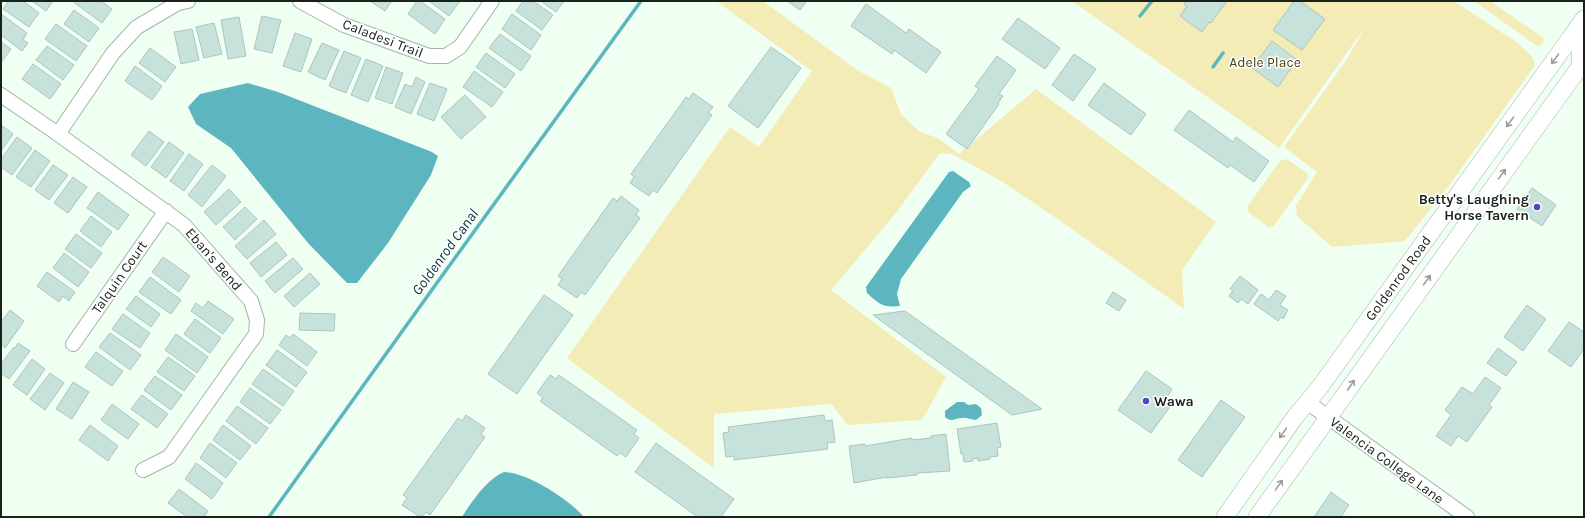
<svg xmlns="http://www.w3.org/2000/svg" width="1585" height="518" font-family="Karla,sans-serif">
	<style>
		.green { fill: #f3ecb6 }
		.water { fill: #5db6bf }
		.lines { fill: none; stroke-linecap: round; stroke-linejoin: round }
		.stream { stroke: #5db6bf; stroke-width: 3.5 }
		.building { fill: #c7e2db; stroke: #abc5bf }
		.minor-casing { stroke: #a3b6a7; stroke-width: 16 }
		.major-casing { stroke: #a3b6a7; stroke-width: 18 }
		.minor { stroke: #fff; stroke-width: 14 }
		.major { stroke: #fff; stroke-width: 17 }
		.oneway { stroke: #989b98 }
		.poi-dot { fill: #5246bd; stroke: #fff; stroke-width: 1.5 }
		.labels { text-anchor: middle; stroke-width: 3; stroke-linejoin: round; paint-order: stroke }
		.street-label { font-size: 14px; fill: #19211b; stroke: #fff }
		.park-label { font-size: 14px; fill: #4c4410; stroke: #fff }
		.poi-label { font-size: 14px; font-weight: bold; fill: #19211b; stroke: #fff; text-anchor: end }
		.water-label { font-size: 15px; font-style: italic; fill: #0a363a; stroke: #fff }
	</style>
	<rect width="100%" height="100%" fill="#effff2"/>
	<!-- green -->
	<g class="green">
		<polygon points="716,1 763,1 857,70 891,88 901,114 920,132 938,138 959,154 1036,89 1216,222 1182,270 1184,309 1062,222 1001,181 952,154 940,153 896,213 831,290 946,377 922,420 848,425 831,404 714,414 714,468 567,358 730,127 759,147 812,71"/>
		<polygon points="1072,1 1454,1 1515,41 1532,56 1535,65 1451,183 1405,241 1332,247 1297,216 1296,206 1317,172 1284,147 1345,62 1366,26 1279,148"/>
		<polygon points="1474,1 1490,1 1542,37 1544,39 1542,45 1537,46"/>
		<polygon points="1287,159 1308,174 1308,178 1274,226 1269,227 1249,213 1247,207 1280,161"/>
	</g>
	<!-- water -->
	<g class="water">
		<polygon points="248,83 278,92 432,152 438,156 431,175 388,243 357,283 347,283 308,243 231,148 196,124 188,107 200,94"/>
		<path d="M953,171L969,182L971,186L963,192L901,279L897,294L900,306C883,308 879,304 867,293L866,287L949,172Z"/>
		<path d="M957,402H964L968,405L976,404L981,408L982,415L976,420C971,420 966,417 962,418C954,418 952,423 945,417V411Z"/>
		<path d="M504,472C528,473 568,499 584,517H462C472,501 487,479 504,472Z"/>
	</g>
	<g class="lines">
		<!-- stream -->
		<g class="stream">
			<polyline points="1140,16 1152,1"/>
			<polyline points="1213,67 1223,53"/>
			<polyline points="269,517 439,280 641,1"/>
		</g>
	</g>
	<!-- building -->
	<g class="building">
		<polygon points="9,1 23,1 39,13 29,27 3,9"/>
		<polygon points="32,1 53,1 46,11"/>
		<polygon points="72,1 101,1 112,9 102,23"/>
		<polygon points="370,1 392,1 385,11"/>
		<polygon points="417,1 420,1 445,19 435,34 408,14"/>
		<polygon points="429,1 460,1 449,16"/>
		<polygon points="523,1 533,1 553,15 542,30 516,11"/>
		<polygon points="541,1 564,1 556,12"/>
		<polygon points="787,1 807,1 800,10"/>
		<polygon points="1186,1 1227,1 1211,23 1209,22 1202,32 1180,16 1187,6 1184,4"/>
		<polygon points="1294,1 1300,1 1325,19 1302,50 1273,30"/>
		<polygon points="866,4 906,33 909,29 941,52 926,73 894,50 892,54 851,26"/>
		<polygon points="74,10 99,28 89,42 64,24"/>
		<polygon points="1,14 27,33 23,40 28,43 22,51 1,35"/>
		<polygon points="512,14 541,35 531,50 502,29"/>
		<polygon points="262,16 281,20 272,53 254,49"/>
		<polygon points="239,17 246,56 228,59 221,20"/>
		<polygon points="1018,18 1060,48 1045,69 1002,39"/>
		<polygon points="214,23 222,54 204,58 196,27"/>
		<polygon points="56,24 87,46 76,61 45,39"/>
		<polygon points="192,29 199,60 181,64 174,32"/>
		<polygon points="295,33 312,39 301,72 283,66"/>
		<polygon points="500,34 531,56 521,71 489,48"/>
		<polygon points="1272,41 1297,60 1278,87 1252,68"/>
		<polygon points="1,42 11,49 1,63"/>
		<polygon points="322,43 339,50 325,80 308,72"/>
		<polygon points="47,46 74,65 63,80 36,60"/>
		<polygon points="771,47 801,68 758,128 728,106"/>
		<polygon points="150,48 176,67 165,82 139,63"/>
		<polygon points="344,51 361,58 346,93 329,86"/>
		<polygon points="486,53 515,74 505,88 476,67"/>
		<polygon points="1074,54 1096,69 1073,101 1052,85"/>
		<polygon points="997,56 1016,70 999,94 1003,96 998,103 999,104 967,149 946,134 979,89 975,86"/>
		<polygon points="366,59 383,66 368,102 351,95"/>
		<polygon points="33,64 61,84 50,99 22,79"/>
		<polygon points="135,66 162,86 152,100 125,81"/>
		<polygon points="386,67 403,73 392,104 375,98"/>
		<polygon points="474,71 503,92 492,107 463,87"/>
		<polygon points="416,77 425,82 411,114 395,107 405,84 412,87"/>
		<polygon points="430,83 447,89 434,121 417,114"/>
		<polygon points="1104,83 1146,114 1131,135 1088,105"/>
		<polygon points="693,93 713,107 708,113 712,115 657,193 653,190 649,196 630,183 634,177 631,174 686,97 689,99"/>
		<polygon points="465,95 486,117 461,139 441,117"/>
		<polygon points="1189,110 1233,142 1236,137 1269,161 1254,182 1230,165 1228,168 1174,130"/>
		<polygon points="1,125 13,134 1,151"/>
		<polygon points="149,131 164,142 146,166 131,155"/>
		<polygon points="17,137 32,148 12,175 1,167 1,159"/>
		<polygon points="169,142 184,153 166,178 151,167"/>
		<polygon points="35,150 50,161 31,187 16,177"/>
		<polygon points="189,154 203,164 184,191 170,181"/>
		<polygon points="53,165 68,175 49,200 35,190"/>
		<polygon points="212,165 226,176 202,207 188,195"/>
		<polygon points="73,177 87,187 68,213 54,203"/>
		<polygon points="1532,188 1556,205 1542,226 1517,209"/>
		<polygon points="229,189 241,202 216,225 204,212"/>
		<polygon points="98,192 129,215 118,230 87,208"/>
		<polygon points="621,196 639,210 636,215 640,218 585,295 581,292 577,298 558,285 562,279 558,276 613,198 617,201"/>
		<polygon points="245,207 257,219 235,240 223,227"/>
		<polygon points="91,216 112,232 101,247 80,231"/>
		<polygon points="264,220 276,234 247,259 235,246"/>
		<polygon points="76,234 102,253 91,268 65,249"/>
		<polygon points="276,242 287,255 261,277 250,263"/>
		<polygon points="64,253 89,272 78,287 53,268"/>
		<polygon points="163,257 190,276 179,292 152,272"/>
		<polygon points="293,258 303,269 275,293 265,281"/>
		<polygon points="47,272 75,292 69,301 63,296 59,302 37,286"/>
		<polygon points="310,273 320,284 294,307 284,296"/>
		<polygon points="1240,276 1258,290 1248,304 1241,299 1238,303 1229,296 1233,291 1230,289"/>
		<polygon points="150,277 181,300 171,314 139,292"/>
		<polygon points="1276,290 1286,296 1280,305 1288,310 1283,319 1281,317 1278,321 1254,304 1261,294 1269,300"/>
		<polygon points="1113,292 1126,300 1119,311 1106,303"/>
		<polygon points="544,295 573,315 517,394 488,374"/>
		<polygon points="136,296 160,314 151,327 126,309"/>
		<polygon points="208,301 234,319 223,334 191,311 196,303 203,308"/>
		<polygon points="1527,305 1546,319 1523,351 1504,337"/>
		<polygon points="10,310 24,321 5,348 1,345 1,322"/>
		<polygon points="905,311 1042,409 1012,415 873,315"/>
		<polygon points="300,313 335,314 334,331 299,330"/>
		<polygon points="123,314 150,333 140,348 112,329"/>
		<polygon points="195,319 221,338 210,353 184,334"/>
		<polygon points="1569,322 1584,332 1584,349 1571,367 1548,351"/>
		<polygon points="110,333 141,355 130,370 99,347"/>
		<polygon points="176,334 208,357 197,373 165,350"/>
		<polygon points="293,334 317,352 307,366 279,345 286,335 290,338"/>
		<polygon points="18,343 30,351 9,379 1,373 1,364 14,347 15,348"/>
		<polygon points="1498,348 1517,362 1506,376 1487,363"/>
		<polygon points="277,350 307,372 296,387 266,365"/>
		<polygon points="96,352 123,371 112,386 85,367"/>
		<polygon points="168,357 195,376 184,391 157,372"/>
		<polygon points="32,359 45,369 27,395 13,385"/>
		<polygon points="263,369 294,391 283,406 252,384"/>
		<polygon points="1146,371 1172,389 1166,399 1172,404 1151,433 1118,410"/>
		<polygon points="50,373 64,383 45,410 30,399"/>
		<polygon points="550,375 556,379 559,375 637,430 634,434 639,438 626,457 620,453 617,456 540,401 543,398 537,393"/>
		<polygon points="155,376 182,395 171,410 144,390"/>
		<polygon points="1485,377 1501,388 1489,405 1492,407 1467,442 1458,436 1451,446 1436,436 1451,415 1445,410 1462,387 1473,394"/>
		<polygon points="73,382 89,392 72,419 56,409"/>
		<polygon points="250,388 281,410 270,424 240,402"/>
		<polygon points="142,395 168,414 157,428 131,409"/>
		<polygon points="1221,400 1245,417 1202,477 1178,460"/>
		<polygon points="112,404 139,424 128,439 101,420"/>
		<polygon points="237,406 268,428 256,444 226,421"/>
		<polygon points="466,415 485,428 481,434 485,437 430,515 426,512 422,517 420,517 402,505 407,498 403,495 458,418 462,421"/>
		<polygon points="824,415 825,421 832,420 835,442 827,443 828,449 734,460 734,456 726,457 723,433 729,432 728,427"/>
		<polygon points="997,423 1001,447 997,448 998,456 990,457 990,459 978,461 978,458 973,459 973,461 964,462 963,454 961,454 957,429"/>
		<polygon points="90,425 118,446 108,461 79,440"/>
		<polygon points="223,425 251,446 240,460 213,440"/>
		<polygon points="946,434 950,471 917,473 917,475 887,478 887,477 854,483 849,446 865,444 865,446 912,438 912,440 931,438 931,436"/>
		<polygon points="210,443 237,463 226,478 200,458"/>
		<polygon points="656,443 734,499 721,517 698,517 635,472"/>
		<polygon points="196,463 223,483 212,499 185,479"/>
		<polygon points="179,489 208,511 204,517 187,517 168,503"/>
		<polygon points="1331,492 1349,505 1341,517 1314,517"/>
	</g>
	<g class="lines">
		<defs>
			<g id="minor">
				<polyline points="300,1 344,25 429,56 446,56 460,47 492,1"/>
				<polyline points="1,95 58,134 184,225 251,301 257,320 256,334 169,457 143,470"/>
				<polyline points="58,134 113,53 137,27 178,3 188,1"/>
				<polyline points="73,344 166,211"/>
				<polyline points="1307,402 1467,517"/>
			</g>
			<g id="major">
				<polyline points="1577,28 1582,34 1580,54 1581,66"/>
				<polyline points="1225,517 1295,417 1320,387 1584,19"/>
				<polyline points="1257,517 1584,61"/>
			</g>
		</defs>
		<!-- minor casing -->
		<use href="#minor" class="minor-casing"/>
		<!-- major casing -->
		<use href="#major" class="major-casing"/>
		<!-- minor -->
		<use href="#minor" class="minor"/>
		<!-- major -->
		<use href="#major" class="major"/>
	</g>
	<!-- one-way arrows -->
	<defs><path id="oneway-shaft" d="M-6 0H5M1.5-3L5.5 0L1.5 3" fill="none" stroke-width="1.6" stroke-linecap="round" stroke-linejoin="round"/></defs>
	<g class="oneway">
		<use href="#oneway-shaft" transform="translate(1555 59) rotate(126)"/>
		<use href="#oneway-shaft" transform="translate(1510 122) rotate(126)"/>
		<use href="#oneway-shaft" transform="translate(1502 174) rotate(-54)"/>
		<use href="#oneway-shaft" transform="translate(1427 280) rotate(-54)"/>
		<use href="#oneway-shaft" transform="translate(1351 385) rotate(-56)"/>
		<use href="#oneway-shaft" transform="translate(1283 433) rotate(125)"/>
		<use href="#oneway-shaft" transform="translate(1279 485) rotate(-55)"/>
	</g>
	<!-- markers -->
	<g class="poi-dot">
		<circle cx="1537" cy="207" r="4"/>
		<circle cx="1146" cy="401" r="4"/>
	</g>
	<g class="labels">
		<!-- street labels -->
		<g class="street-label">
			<text transform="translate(383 38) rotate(21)" y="5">Caladesi Trail</text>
			<text transform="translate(214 259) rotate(49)" y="5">Eban's Bend</text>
			<text transform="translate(119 277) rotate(-55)" y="5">Talquin Court</text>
			<text transform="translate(1398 278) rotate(-54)" y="5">Goldenrod Road</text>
			<text transform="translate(1387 460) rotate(36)" y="5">Valencia College Lane</text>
		</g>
		<!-- park labels -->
		<g class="park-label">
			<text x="1265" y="67">Adele Place</text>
		</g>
		<!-- poi labels -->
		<g class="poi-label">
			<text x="1529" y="204">Betty's Laughing<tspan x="1529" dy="16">Horse Tavern</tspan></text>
			<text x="1154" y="406" text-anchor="start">Wawa</text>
		</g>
		<!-- water labels -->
		<g class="water-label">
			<text transform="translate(445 252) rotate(-54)" y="5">Goldenrod Canal</text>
		</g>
	</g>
	<!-- border -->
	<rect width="1585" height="518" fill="none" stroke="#19211b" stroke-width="4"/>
</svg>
